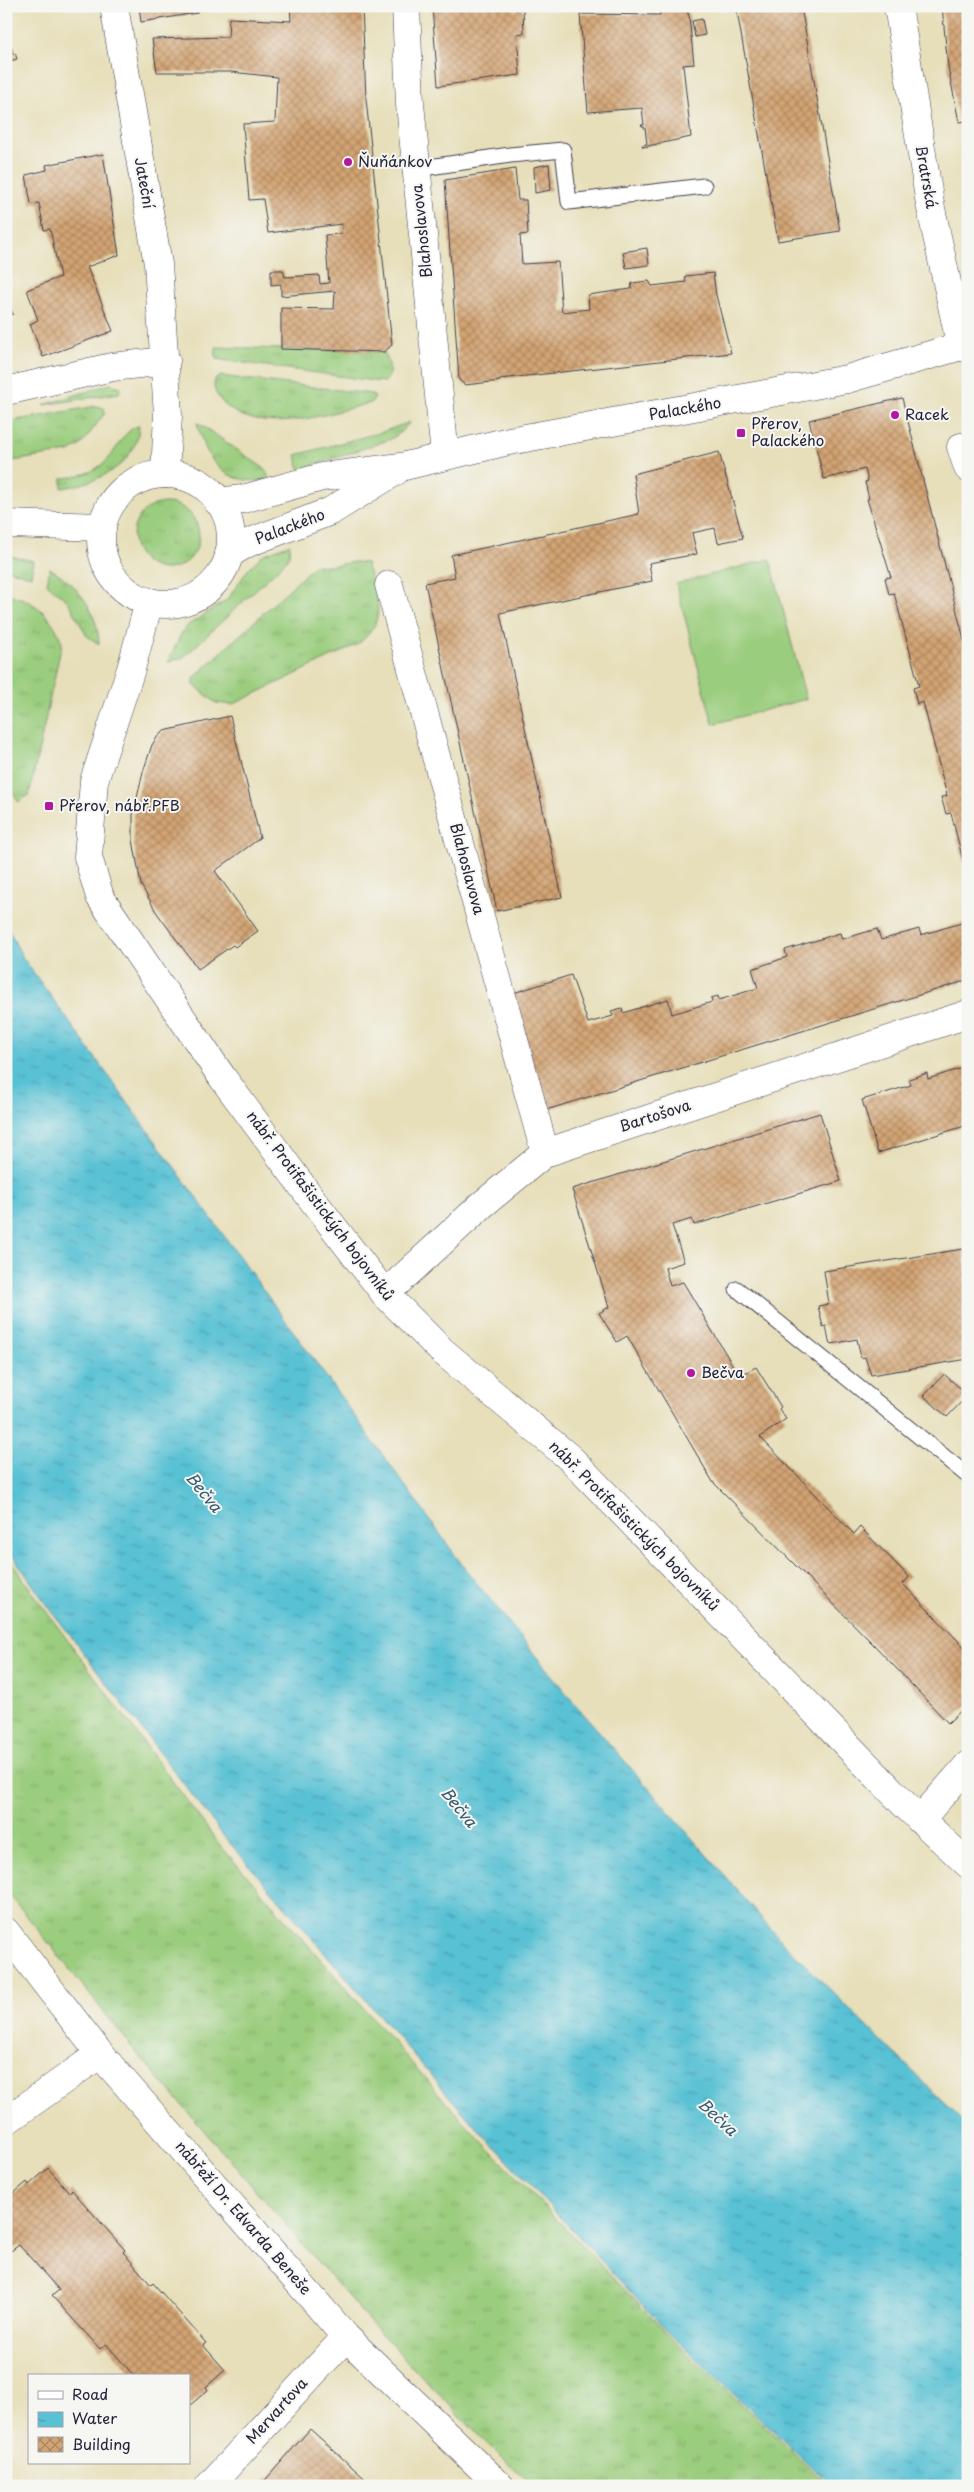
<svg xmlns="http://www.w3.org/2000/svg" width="974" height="2492" font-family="'Playpen Sans',sans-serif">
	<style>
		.grass { fill: url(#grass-tufts); stroke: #5e785c }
		.garden { fill: #9bcd7e; stroke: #5e785c }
		.water { fill: url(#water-ripples); stroke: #3d7288 }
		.building { fill: url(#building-cross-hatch) }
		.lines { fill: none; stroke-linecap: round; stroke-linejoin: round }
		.service-casing { stroke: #403e4e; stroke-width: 17 }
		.minor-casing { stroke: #403e4e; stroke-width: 29 }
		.service { stroke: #fff; stroke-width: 15 }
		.minor { stroke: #fff; stroke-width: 28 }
		.poi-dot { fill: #b5179e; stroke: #f6f6f2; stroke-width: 2 }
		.labels { text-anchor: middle; stroke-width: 4; stroke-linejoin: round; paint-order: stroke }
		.poi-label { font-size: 15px; fill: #22223b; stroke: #f6f6f2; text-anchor: start }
		.street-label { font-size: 15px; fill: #22223b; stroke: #f6f6f2 }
		.water-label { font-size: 16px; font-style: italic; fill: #355a71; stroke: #f6f6f2 }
	</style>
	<defs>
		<pattern id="grass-tufts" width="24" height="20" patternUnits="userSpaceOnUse" patternTransform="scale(1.25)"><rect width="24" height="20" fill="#9bcd7e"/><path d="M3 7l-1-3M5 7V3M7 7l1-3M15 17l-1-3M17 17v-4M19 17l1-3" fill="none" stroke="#85b06e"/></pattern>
		<pattern id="water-ripples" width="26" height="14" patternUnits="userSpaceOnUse" patternTransform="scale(1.25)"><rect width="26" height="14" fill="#58c1d4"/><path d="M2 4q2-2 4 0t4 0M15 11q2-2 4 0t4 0" fill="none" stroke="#489cad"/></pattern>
		<pattern id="building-cross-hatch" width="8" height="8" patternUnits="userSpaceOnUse" patternTransform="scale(1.25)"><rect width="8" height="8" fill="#d3a473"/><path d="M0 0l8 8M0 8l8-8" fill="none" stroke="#ab8560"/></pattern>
	</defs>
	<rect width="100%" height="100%" fill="#f6f6f2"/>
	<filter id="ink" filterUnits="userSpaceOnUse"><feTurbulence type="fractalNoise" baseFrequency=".02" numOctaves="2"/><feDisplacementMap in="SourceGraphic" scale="10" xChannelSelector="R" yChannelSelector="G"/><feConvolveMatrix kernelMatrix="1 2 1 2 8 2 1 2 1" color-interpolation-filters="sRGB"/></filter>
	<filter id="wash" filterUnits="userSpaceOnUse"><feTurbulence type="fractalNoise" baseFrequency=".0096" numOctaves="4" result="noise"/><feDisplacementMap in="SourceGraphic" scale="20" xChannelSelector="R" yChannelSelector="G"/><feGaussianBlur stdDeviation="1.12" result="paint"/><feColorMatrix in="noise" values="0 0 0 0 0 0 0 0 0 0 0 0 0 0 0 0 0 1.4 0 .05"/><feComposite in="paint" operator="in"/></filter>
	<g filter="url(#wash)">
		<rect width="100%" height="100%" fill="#e7dfba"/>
		<!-- grass -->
		<g class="grass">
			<path d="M216,347L384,352C390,361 392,374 385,382L374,381L216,359Z"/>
			<path d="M220,376L372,394L375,398L371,403C326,413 263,439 224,404C218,397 212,390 215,380Z"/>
			<polygon points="110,384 121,387 119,393 44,405"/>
			<polygon points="97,406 104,408 105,413 81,445 69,452 6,462 6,422"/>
			<path d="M197,422L265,469L270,480C224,485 207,464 197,422Z"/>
			<polygon points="410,422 400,433 391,439 300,470 296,455 382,432"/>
			<path d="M139,426C137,466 97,483 62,488V478C78,477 93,473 105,462C117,452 124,428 139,426Z"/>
			<circle cx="166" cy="536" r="33"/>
			<polygon points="290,544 289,556 284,563 184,657 168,662 181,634 188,625 227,600 249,568 262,555"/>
			<polygon points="6,555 33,561 31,576 6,569"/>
			<path d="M354,562L366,563C376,597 390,619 358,644L232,705L216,703L194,685V679L197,675L315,565L329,566Z"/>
			<path d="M50,568C78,586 98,610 99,644L87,636L68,601L47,584Z"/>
			<path d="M6,594C34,599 53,616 62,643L29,795L18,802L6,779Z"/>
			<polygon points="6,1554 40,1603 219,1844 469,2128 676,2343 829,2486 534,2486 484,2441 370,2322 136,2052 6,1890"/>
		</g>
		<!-- garden -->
		<polygon class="garden" points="770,559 806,699 713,724 676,584"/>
		<!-- water -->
		<polygon class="water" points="6,925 23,958 466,1570 575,1704 784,1944 968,2126 968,2486 832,2486 665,2329 475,2126 222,1834 44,1601 6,1546"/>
		<g id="blocks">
			<!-- building -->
			<g class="building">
				<polygon points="139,6 197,6 197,13 141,22"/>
				<polygon points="290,6 362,6 366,99 392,345 384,352 281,349 281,308 334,309 335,291 281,296 281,284 271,285 271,270 283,270 285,277 319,275 320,284 329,283 325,235 341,234 342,224 268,233 263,199 249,200 243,124 275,122 277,77 231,72 157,72 152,39 228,37 229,18 291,21"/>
				<polygon points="432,6 515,6 515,10 523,9 524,33 517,34 520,75 438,86"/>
				<polygon points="660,6 685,6 689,16 694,64 683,65 691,137 643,147 642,145 647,144 645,128 641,125 644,125 642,108 588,112 580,14 660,15"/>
				<polygon points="736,6 801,6 840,231 778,241"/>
				<polygon points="942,6 968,6 968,121 959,122 948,67"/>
				<polygon points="702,19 705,35 695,37 692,21"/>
				<polygon points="8,35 13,54 15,53 17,59 6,62 6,36"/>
				<polygon points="103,154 119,255 87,267 113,331 43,357 30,324 38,320 27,290 60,277 50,229 44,230 39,203 31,204 26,175 47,170 46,165"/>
				<polygon points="549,164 551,190 535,193 534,167"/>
				<polygon points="515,169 518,200 526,200 528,234 520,235 522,264 558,262 562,312 589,309 588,295 631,289 632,283 649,281 652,286 686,282 685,276 713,273 716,295 731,353 500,379 500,381 465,385 459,380 445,180"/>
				<polygon points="647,248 649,265 626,268 623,252"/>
				<polygon points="6,297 13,314 6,317"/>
				<polygon points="902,398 968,655 968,880 951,813 946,814 941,797 947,796 923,702 917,704 913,688 919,686 894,593 889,594 885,578 891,577 867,499 869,499 865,482 868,481 865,469 824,479 809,420"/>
				<polygon points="719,452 743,538 718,543 715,528 692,533 697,554 649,563 652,581 500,613 562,897 497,911 425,583 455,577 451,555 639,514 633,474"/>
				<polygon points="230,716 260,838 215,871 258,931 235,947 233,945 198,969 157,913 141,885 133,840 133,815 143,772 152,745 158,736 164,731"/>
				<polygon points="968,921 968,980 546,1110 510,994 571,975 588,1023 613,1016 611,1011 622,1008 623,1013 668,999 672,1014 712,1002 711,998 718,996 719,1000 758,988 752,969 787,957 785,950 840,933 842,939 877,929 881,940 919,929 921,935"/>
				<polygon points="968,1066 968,1125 878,1153 862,1100 911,1085 909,1079 927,1073 928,1079"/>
				<polygon points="820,1113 841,1181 694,1225 692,1219 672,1225 684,1262 665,1268 670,1286 683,1282 739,1376 756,1367 781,1407 779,1409 786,1419 760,1437 854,1534 860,1527 909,1577 903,1584 968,1651 968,1704 948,1723 876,1647 713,1482 627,1336 617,1342 599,1313 609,1307 572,1189"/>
				<polygon points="963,1249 968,1279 968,1359 871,1375 865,1357 861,1358 857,1339 832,1344 829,1341 826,1326 823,1327 818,1306 829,1304 824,1271"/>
				<polygon points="944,1374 968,1395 947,1417 924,1396"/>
				<polygon points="48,2168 70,2193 72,2190 125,2250 123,2252 151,2285 153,2283 206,2343 203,2345 225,2370 206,2387 208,2390 189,2406 189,2376 134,2376 106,2344 100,2349 52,2296 59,2290 19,2245 11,2251 6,2245 6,2200 27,2182 29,2185"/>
				<polygon points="310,2429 373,2486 260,2486"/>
			</g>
		</g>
	</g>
	<g filter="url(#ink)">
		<use href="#blocks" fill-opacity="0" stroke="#403e4e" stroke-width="1"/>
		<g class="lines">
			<defs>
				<g id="service">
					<polyline points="416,169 510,155 563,150 569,202 704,186"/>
					<polyline points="737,1289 968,1476"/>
				</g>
				<g id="minor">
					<polyline points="114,6 158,264 168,415 165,474"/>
					<polyline points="406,6 410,104 445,456"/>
					<polyline points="898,6 930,204 961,347"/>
					<polyline points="6,391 112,367 166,361"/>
					<polyline points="961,447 968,468"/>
					<circle cx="166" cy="539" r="65"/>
					<polyline points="218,502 243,499 322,477 401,467 509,441 847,379 968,344"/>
					<polyline points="6,524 102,527"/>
					<polyline points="229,554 248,543 331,511 396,471"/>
					<polyline points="389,585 545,1153"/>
					<polyline points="149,602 131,669 94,781 88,857 100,897 222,1077 311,1198 385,1294 441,1350 571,1459 905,1805 968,1864"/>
					<polyline points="385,1294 483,1204 545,1153 968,1014"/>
					<polyline points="920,1820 968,1765"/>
					<polyline points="6,1932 100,2054 346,2337 500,2486"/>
					<polyline points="6,2121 100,2054"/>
					<polyline points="209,2486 346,2337"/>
				</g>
			</defs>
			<!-- service casing -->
			<use href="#service" class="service-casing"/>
			<!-- minor casing -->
			<use href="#minor" class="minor-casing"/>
			<!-- service -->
			<use href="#service" class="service"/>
			<!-- minor -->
			<use href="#minor" class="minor"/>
		</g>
	</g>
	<!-- markers -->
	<g class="poi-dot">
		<circle cx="348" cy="162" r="5"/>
		<circle cx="895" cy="415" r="5"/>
		<rect x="736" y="428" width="10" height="10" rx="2.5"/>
		<rect x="44" y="801" width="10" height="10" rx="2.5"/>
		<circle cx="691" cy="1373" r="5"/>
	</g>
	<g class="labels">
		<!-- poi labels -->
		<g class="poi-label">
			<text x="358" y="167">Ňuňánkov</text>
			<text x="905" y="420">Racek</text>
			<text x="751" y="429">Přerov,<tspan x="751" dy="17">Palackého</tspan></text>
			<text x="59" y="811">Přerov, nábř.PFB</text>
			<text x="701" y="1378">Bečva</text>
		</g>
		<!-- street labels -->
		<g class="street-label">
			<text transform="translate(926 177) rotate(80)" y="5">Bratrská</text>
			<text transform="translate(144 183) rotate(80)" y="5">Jateční</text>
			<text transform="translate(422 231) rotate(-96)" y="5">Blahoslavova</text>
			<text transform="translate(685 409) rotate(-10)" y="5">Palackého</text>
			<text transform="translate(290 527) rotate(-21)" y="5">Palackého</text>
			<text transform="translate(467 869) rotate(75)" y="5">Blahoslavova</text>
			<text transform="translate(655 1116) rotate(-18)" y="5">Bartošova</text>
			<text transform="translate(320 1206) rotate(53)" y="5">nábř. Protifašistických bojovníků</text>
			<text transform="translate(634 1526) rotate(45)" y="5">nábř. Protifašistických bojovníků</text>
			<text transform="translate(243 2218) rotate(49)" y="5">nábřeží Dr. Edvarda Beneše</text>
			<text transform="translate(277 2411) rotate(-48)" y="5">Mervartova</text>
		</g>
		<!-- water labels -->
		<g class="water-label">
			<text transform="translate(204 1492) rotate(51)" y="6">Bečva</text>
			<text transform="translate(459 1807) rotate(51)" y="6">Bečva</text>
			<text transform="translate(718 2117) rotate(43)" y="6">Bečva</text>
		</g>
	</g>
	<!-- margin -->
	<rect width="974" height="2492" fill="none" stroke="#f6f6f2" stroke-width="25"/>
	<!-- legend -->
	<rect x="28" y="2374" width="162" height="90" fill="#f6f6f2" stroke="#a1a1a9"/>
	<rect x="38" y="2391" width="25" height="8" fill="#ffffff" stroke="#a1a1a9"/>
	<text x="72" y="2400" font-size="15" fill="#22223b">Road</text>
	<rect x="38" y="2412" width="25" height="15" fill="url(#water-ripples)" stroke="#a1a1a9"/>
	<text x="72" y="2424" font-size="15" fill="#22223b">Water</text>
	<rect x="38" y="2437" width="25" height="15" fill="url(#building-cross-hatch)" stroke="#a1a1a9"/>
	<text x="72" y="2450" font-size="15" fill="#22223b">Building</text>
</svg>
